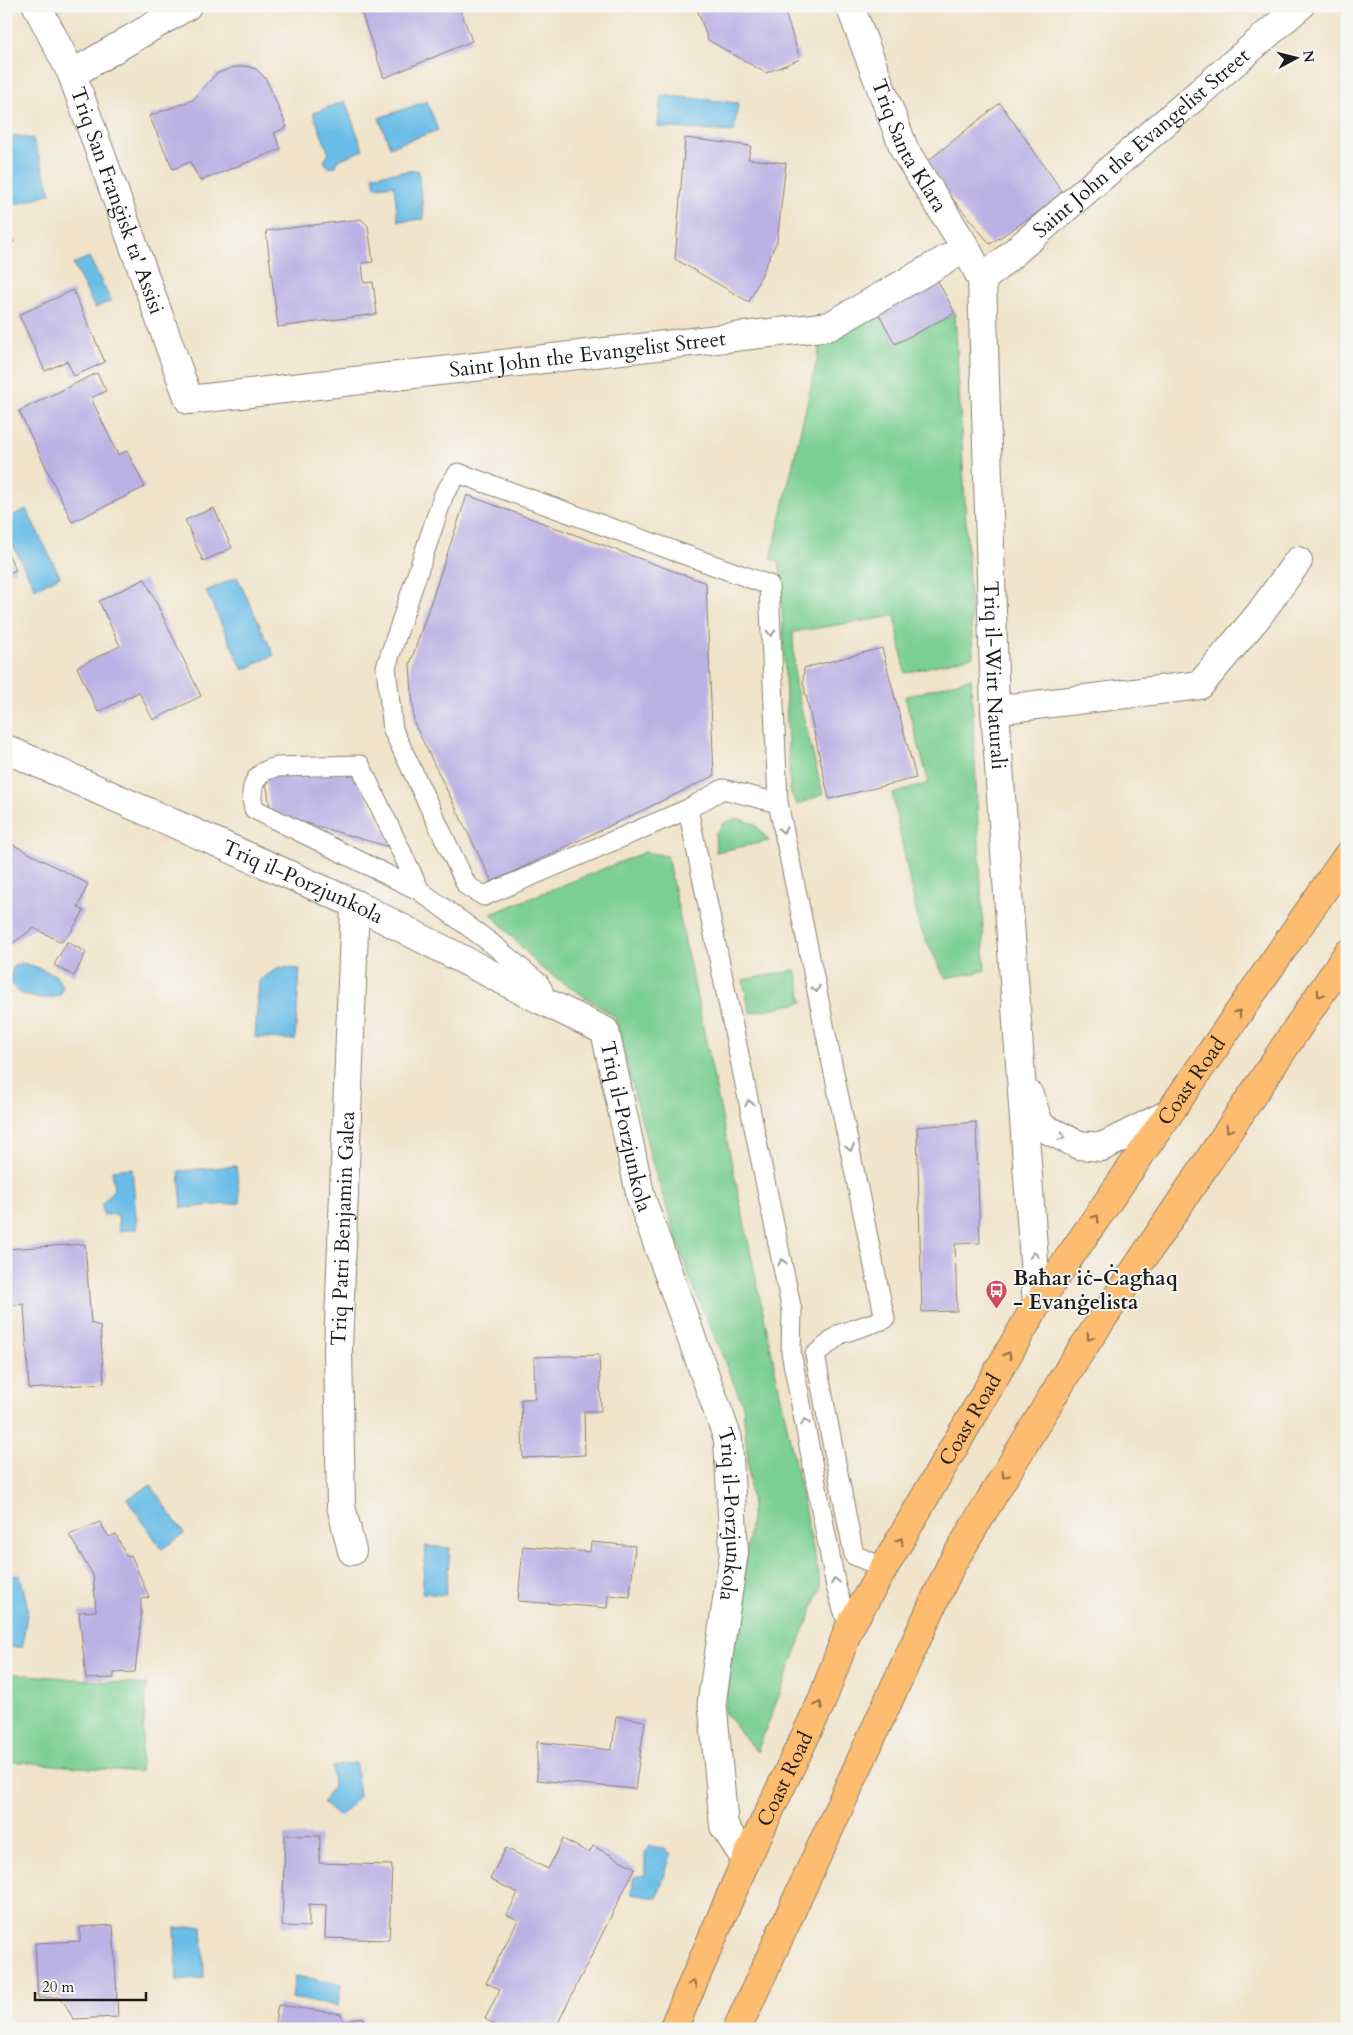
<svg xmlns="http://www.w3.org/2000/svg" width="1353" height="2035" font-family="Cardo,serif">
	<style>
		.green { fill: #7bcf92; stroke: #4c7657 }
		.water { fill: #6bbde7; stroke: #446c82 }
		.building { fill: #bab1e4 }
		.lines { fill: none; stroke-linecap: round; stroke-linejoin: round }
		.lane-casing { stroke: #868072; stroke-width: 21 }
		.street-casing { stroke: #868072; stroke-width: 30 }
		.highway-casing { stroke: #868072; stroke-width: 30 }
		.lane { stroke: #fff; stroke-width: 19 }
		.street { stroke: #fff; stroke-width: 28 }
		.highway { stroke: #febc70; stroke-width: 28 }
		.oneway { stroke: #999 }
		.oneway2 { stroke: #8d6c46 }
		.labels { text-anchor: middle; stroke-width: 4; stroke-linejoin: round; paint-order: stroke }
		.street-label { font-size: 21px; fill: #1c1c1c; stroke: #f6f6f2 }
		.poi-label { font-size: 21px; font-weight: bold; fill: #1c1c1c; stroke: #f6f6f2; text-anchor: start }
	</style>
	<rect width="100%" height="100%" fill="#f6f6f2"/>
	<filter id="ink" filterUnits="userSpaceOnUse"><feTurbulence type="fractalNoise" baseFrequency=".02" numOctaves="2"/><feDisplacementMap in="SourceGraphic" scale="10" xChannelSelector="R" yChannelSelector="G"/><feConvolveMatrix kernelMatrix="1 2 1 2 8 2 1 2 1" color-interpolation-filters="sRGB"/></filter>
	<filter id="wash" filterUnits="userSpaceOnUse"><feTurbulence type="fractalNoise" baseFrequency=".0096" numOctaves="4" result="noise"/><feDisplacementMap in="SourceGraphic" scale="20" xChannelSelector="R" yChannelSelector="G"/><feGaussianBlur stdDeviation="1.12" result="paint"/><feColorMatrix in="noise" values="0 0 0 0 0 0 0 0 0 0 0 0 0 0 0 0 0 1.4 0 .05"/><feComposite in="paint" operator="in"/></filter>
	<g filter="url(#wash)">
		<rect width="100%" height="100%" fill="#f0e3c9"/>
		<!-- green -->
		<g class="green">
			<polygon points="877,310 895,344 955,313 973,656 905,673 895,616 793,632 795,684 823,794 797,805 790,791 780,563 771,559 820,347"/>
			<polygon points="971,678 985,971 945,978 919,926 892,794 929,783 905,697"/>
			<polygon points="737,818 755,824 769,841 716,852 715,834 723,824"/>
			<polygon points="645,852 667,856 821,1587 757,1752 724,1712 752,1511 743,1405 689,1277 652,1162 615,1017 540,967 491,914"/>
			<polygon points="796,970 803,1002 750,1013 743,980"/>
			<polygon points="6,1673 147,1685 140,1772 6,1761"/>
		</g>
		<!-- water -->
		<g class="water">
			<polygon points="661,95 738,103 734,132 658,127"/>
			<polygon points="345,101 363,150 338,160 336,166 329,168 324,161 329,154 313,113"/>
			<polygon points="427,101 438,130 390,147 379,118"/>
			<path d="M14,135L33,139L51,193L15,205C9,188 0,146 14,135Z"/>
			<polygon points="418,170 424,219 398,221 394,185 375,187 373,175"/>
			<polygon points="89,257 111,301 95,308 73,264"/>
			<polygon points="26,509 60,576 35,589 6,531 6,519"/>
			<polygon points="237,577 274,655 243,670 206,591"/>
			<path d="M20,963C26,963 51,972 56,976C58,979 61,984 63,987L60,995C47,1001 16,999 11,982C9,977 12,972 13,967Z"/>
			<polygon points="279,967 300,969 295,1040 255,1037 259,981"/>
			<polygon points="236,1166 240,1203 182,1208 179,1171"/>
			<polygon points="132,1168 137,1229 119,1231 118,1214 103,1215 102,1204 114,1189 112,1170"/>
			<polygon points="151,1485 184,1534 162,1549 127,1499"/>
			<polygon points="426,1546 450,1548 446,1595 422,1593"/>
			<polygon points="20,1575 28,1608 22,1647 6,1647 6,1576"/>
			<polygon points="356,1763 359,1796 339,1817 323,1803 333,1787 332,1767"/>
			<polygon points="650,1846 664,1848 671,1855 657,1898 631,1894 634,1877 645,1875 645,1853"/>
			<polygon points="202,1926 204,1978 177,1981 175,1928"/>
			<polygon points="295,1976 341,1984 338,2006 292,1998"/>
		</g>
		<g id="blocks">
			<!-- building -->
			<g class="building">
				<polygon points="359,6 459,6 472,41 384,78"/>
				<polygon points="696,6 783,6 800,59 766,73 708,40"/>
				<polygon points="246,66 256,69 266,79 287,127 274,133 281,149 200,181 190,162 173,169 149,116 193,100 216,74 231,68"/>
				<polygon points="1000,103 1065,195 990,244 924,164"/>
				<polygon points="685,138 751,146 748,159 786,163 777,241 749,302 675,259"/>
				<polygon points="361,219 368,226 373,262 362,263 364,283 373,282 377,314 278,327 266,231"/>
				<polygon points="6,227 14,242 6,247"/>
				<polygon points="937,279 955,313 895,344 877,310"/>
				<polygon points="73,290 105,362 74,376 67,361 45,371 19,315"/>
				<polygon points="97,373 106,391 91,398 118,455 127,451 145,487 72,522 19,411"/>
				<polygon points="467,495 706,583 714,776 492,882 414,723 410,664"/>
				<polygon points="214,508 232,548 203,561 185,520"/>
				<polygon points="6,549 16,570 6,574"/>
				<polygon points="145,579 201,696 153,720 139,692 98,712 77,667 120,646 99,601"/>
				<polygon points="882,648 916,778 829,799 803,682 804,668"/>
				<polygon points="354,773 393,848 271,813 265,775"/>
				<polygon points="6,841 88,884 78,907 84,911 71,932 61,942 34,928 6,948"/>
				<polygon points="67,942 86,952 74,976 54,965"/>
				<polygon points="976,1122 980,1243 955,1244 957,1311 922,1312 917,1127"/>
				<polygon points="85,1244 91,1323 100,1326 104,1383 29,1389 24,1304 6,1306 6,1249"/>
				<polygon points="599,1355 601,1411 584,1411 585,1455 523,1458 521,1399 535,1399 534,1357"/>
				<polygon points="100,1522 109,1537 116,1534 126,1556 131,1555 149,1597 141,1600 141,1619 135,1672 114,1673 114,1678 86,1679 79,1612 96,1611 93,1575 69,1535"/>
				<polygon points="591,1542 635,1546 630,1597 608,1595 607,1608 518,1601 523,1546 590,1552"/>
				<polygon points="616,1716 645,1721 635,1789 537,1780 537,1742 612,1750"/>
				<polygon points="285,1835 320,1836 319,1863 392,1865 389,1940 325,1938 326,1905 309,1904 309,1927 282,1926"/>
				<polygon points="563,1839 589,1853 593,1846 635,1868 555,2029 503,2029 485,2019 500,1989 486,1983 518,1920 507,1915 518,1893 490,1879 506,1848 548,1869"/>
				<polygon points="113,1925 118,2017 73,2019 67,2007 59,1997 38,1998 35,1943 80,1941 80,1927"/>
				<polygon points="278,2005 341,2014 343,2022 363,2017 366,2029 274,2029"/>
			</g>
		</g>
	</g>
	<g filter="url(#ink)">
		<use href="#blocks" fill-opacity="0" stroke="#868072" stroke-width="1"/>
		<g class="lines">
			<defs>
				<g id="lane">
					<path d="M360,765L420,891L254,809C248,788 255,771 277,767Z"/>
					<polyline points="778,803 723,789 688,809 484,896 467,886 393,730 386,667 444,494 458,473 769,585 778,803 885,1319 840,1334 815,1355 854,1555 884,1568"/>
					<polyline points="688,809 792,1311 791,1352 836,1587 849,1628"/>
					<polyline points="420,891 491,943 539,983 543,990 541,1000"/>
				</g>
				<g id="street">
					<path id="s1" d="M37,6L72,74L189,400L830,326L966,248"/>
					<path id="s2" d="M850,6L905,151L966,248L982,280L995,710L1037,1304"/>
					<polyline points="72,74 187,6"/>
					<path id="s3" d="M982,280L1300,6"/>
					<polyline points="995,710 1200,685 1258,616 1298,561"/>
					<path id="s4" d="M6,749L355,904L541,1000L605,1031L641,1198L728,1439L734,1553L712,1700L724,1826L746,1860"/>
					<polyline points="1029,1095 1040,1126 1079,1145 1102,1147 1168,1114"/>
					<path id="s5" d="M352,1551L341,1506L338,1349L355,904"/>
				</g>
				<g id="highway">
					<path id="s6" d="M673,2029L746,1860L821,1703L849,1628L1037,1304L1347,856"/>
					<polyline points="737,2029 951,1565 1072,1364 1347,954"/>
				</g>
			</defs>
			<!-- lane casing -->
			<use href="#lane" class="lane-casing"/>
			<!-- street casing -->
			<use href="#street" class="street-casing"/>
			<!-- highway casing -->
			<use href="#highway" class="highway-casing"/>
			<!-- lane -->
			<use href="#lane" class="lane"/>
			<!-- street -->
			<use href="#street" class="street"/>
			<!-- highway -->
			<use href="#highway" class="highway"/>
		</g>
		<!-- one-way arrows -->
		<defs><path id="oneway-chevron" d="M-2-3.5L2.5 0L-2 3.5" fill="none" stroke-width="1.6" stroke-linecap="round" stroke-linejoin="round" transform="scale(1.25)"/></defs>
		<g class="oneway">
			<use href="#oneway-chevron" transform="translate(771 633) rotate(88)"/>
			<use href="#oneway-chevron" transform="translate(783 830) rotate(78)"/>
			<use href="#oneway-chevron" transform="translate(816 989) rotate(78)"/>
			<use href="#oneway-chevron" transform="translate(749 1103) rotate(-102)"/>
			<use href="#oneway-chevron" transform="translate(1062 1137) rotate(26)"/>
			<use href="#oneway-chevron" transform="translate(850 1148) rotate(78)"/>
			<use href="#oneway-chevron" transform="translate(1034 1255) rotate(-94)"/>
			<use href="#oneway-chevron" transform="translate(782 1262) rotate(-102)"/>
			<use href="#oneway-chevron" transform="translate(805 1422) rotate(-101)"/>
			<use href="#oneway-chevron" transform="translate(835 1581) rotate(-102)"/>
		</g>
		<g class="oneway2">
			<use href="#oneway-chevron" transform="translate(1320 994) rotate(124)"/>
			<use href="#oneway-chevron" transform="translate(1238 1013) rotate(-55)"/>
			<use href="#oneway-chevron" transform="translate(1229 1129) rotate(124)"/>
			<use href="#oneway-chevron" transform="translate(1096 1218) rotate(-55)"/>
			<use href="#oneway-chevron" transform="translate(1090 1337) rotate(124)"/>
			<use href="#oneway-chevron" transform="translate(1008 1355) rotate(-60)"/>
			<use href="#oneway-chevron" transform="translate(1005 1475) rotate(121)"/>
			<use href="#oneway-chevron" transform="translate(900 1541) rotate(-60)"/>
			<use href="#oneway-chevron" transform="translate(819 1705) rotate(-66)"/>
			<use href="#oneway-chevron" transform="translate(693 1984) rotate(-67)"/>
		</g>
	</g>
	<!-- icons -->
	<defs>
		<symbol id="bus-pin" viewBox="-11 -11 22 30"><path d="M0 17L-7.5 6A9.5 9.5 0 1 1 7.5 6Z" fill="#d1495b" stroke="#f6f6f2"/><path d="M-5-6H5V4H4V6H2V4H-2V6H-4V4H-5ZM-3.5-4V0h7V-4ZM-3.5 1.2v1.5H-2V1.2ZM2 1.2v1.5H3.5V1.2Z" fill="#fff"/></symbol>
	</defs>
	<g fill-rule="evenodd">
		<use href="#bus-pin" x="984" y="1278" width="25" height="34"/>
	</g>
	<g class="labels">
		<!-- street labels -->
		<g class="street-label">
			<text dy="7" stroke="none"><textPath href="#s3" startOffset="210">Saint John the Evangelist Street</textPath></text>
			<text dy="7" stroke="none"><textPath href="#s2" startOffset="152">Triq Santa Klara</textPath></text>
			<text dy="7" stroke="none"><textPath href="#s1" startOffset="211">Triq San Franġisk ta' Assisi</textPath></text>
			<text dy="7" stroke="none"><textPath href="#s1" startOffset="824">Saint John the Evangelist Street</textPath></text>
			<text dy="7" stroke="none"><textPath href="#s2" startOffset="701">Triq il-Wirt Naturali</textPath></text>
			<text dy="7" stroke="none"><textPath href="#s4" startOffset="325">Triq il-Porzjunkola</textPath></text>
			<text dy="7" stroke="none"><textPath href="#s6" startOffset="1084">Coast Road</textPath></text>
			<text dy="7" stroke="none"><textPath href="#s4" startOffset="760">Triq il-Porzjunkola</textPath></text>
			<text dy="7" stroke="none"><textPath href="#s5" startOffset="324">Triq Patri Benjamin Galea</textPath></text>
			<text dy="7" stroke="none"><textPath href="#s6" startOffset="679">Coast Road</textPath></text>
			<text dy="7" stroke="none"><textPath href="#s4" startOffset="1165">Triq il-Porzjunkola</textPath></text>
			<text dy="7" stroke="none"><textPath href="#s6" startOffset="274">Coast Road</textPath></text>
		</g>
		<!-- poi labels -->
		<g class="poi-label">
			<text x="1013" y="1285">Baħar iċ-Ċagħaq<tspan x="1013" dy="24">- Evanġelista</tspan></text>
		</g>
	</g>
	<!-- margin -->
	<rect width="1353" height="2035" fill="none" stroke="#f6f6f2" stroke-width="25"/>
	<!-- north arrow -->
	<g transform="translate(1296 58) rotate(83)" stroke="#f6f6f2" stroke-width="4" paint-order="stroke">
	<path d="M0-4L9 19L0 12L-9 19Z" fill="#1c1c1c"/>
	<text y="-8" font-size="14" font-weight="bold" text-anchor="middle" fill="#1c1c1c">N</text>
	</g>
	<!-- scale -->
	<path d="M35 1992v8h111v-8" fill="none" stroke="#1c1c1c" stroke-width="2.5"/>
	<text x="42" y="1992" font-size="15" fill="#1c1c1c" stroke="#f6f6f2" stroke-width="4" paint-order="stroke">20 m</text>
</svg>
